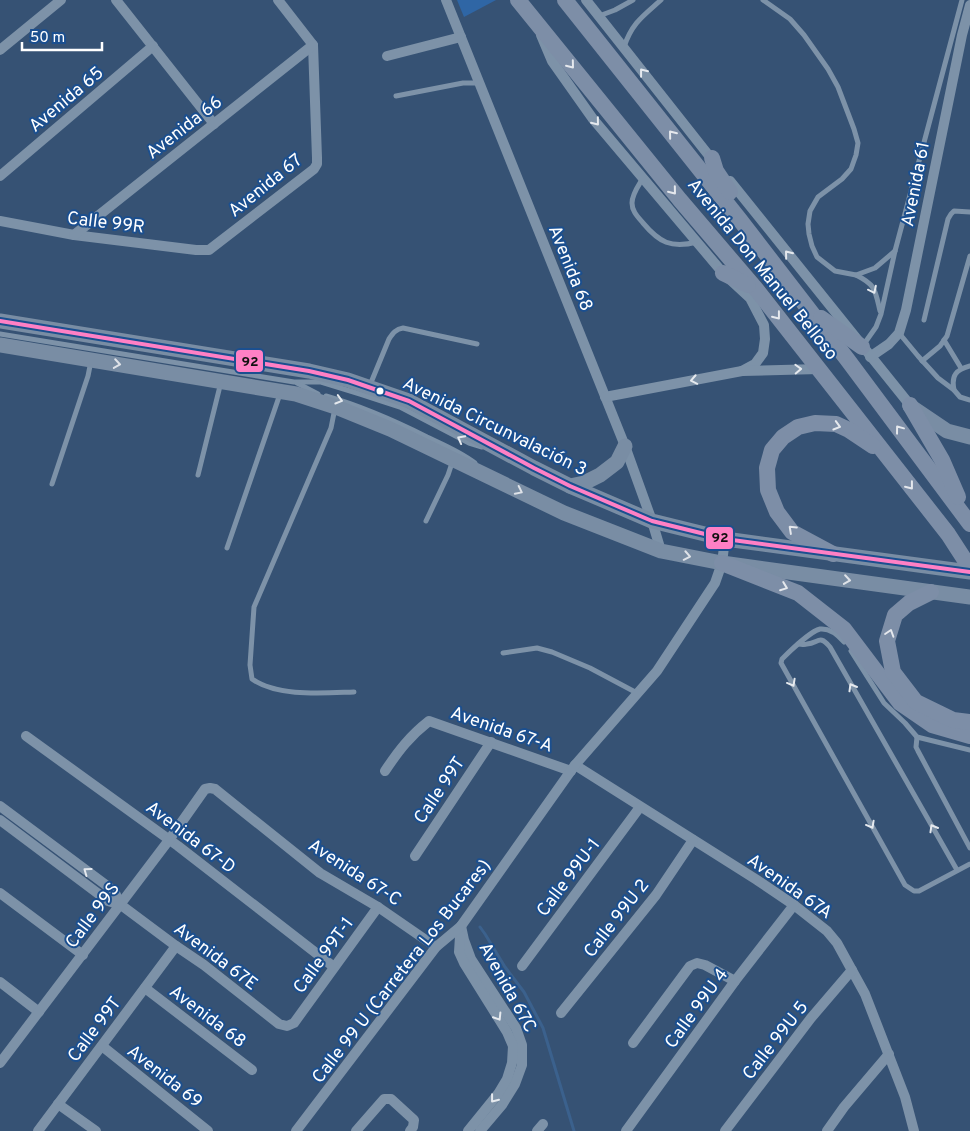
<svg xmlns="http://www.w3.org/2000/svg" width="970" height="1131" font-family="Overpass,sans-serif">
	<style>
		.park { fill: #2f66a5 }
		.lines { fill: none; stroke-linecap: round; stroke-linejoin: round }
		.stream { stroke: #3b618d; stroke-width: 3 }
		.lane { stroke: #7d92a8; stroke-width: 5 }
		.street { stroke: #7d92a8; stroke-width: 10 }
		.secondary { stroke: #798da4; stroke-width: 15 }
		.primary { stroke: #7d8ea7; stroke-width: 16 }
		.bus-1-casing { stroke: #1b4f8f; stroke-width: 8 }
		.bus-1 { stroke: #ff80c5; stroke-width: 4 }
		.oneway { stroke: #e5e8ed }
		.oneway2 { stroke: #e5e9ee }
		.oneway3 { stroke: #dee2e8 }
		.bus-dot { fill: #fff; stroke: #1b4f8f; stroke-width: 2 }
		.labels { text-anchor: middle; stroke-width: 4; stroke-linejoin: round; paint-order: stroke }
		.street-label { font-size: 18px; fill: #fff; stroke: #1b4f8f }
		.line-badge { stroke: #1b4f8f; stroke-width: 2 }
		.pale-badge-label { font-size: 14px; text-anchor: middle; font-weight: bold; fill: #111 }
	</style>
	<rect width="100%" height="100%" fill="#365274"/>
	<!-- park -->
	<polygon class="park" points="457,0 496,0 464,17"/>
	<g class="lines">
		<!-- stream -->
		<polyline class="stream" points="480,927 485,934 505,967 524,992 543,1028 574,1131"/>
		<!-- lane -->
		<g class="lane">
			<polyline points="763,0 790,19 804,35 828,69 838,87 854,129 858,143 856,155 851,169 842,179 818,197 810,211 808,224 809,234 812,246 817,257 835,271 856,275 875,268 895,251"/>
			<polyline points="599,16 615,10 633,0"/>
			<path d="M624,47C632,23 643,16 661,0"/>
			<polyline points="396,96 463,83 479,83"/>
			<path d="M643,178C639,185 632,194 632,203C632,211 637,216 643,223C659,242 671,249 697,242"/>
			<path d="M856,275C876,285 875,290 880,311"/>
			<polyline points="924,320 948,219 951,214 954,211 970,212"/>
			<polyline points="899,333 918,356 938,378 954,390 960,397 970,400"/>
			<polyline points="0,334 294,382 321,382 360,394 400,407 469,443 482,447"/>
			<polyline points="944,340 961,368"/>
			<polyline points="864,344 876,327 881,314 895,251 962,0"/>
			<polyline points="922,361 940,346 947,336 970,256"/>
			<polyline points="297,383 318,394"/>
			<path d="M370,385L389,339C393,333 396,329 403,328L477,344"/>
			<path d="M954,390C951,375 956,370 970,366"/>
			<path d="M326,396C361,406 395,421 427,437C444,445 461,452 475,463"/>
			<path d="M335,408L331,428L254,607L250,665L252,679C277,697 323,693 354,692"/>
			<polyline points="198,475 221,382"/>
			<polyline points="52,484 88,376 91,361"/>
			<polyline points="426,521 448,475 453,460"/>
			<polyline points="227,548 280,394"/>
			<path d="M844,642C839,636 830,628 820,629C811,631 789,652 782,659L781,663L905,885L914,891H919L970,864"/>
			<path d="M798,644C801,644 804,645 807,644C819,643 819,634 830,647L957,870"/>
			<polyline points="851,651 884,703 905,723 917,737 970,750"/>
			<polyline points="503,653 537,648 552,652 590,668 637,693"/>
			<polyline points="917,737 916,747 918,751 970,848"/>
		</g>
		<!-- street -->
		<g class="street">
			<polyline points="116,0 214,124"/>
			<polyline points="446,0 625,446 652,521 661,551"/>
			<polyline points="586,0 714,162"/>
			<polyline points="541,35 552,61 593,119 723,273 750,298 764,325 765,339 763,353 755,364 742,371"/>
			<polyline points="0,50 61,0"/>
			<polyline points="387,56 461,37"/>
			<polyline points="0,176 153,46"/>
			<polyline points="730,181 910,405"/>
			<polyline points="0,221 74,235 196,250 209,250 314,169 317,164 317,158 313,45 278,0"/>
			<polyline points="74,235 313,45"/>
			<polyline points="870,357 889,344 899,333 906,310 962,35 970,5"/>
			<polyline points="605,397 742,371 819,369"/>
			<polyline points="26,736 178,846 334,967"/>
			<polyline points="575,765 757,880 794,905 827,931 837,943 865,994 905,1097 914,1131"/>
			<path d="M385,771C399,750 410,736 429,721L571,771"/>
			<polyline points="0,806 114,891 121,905"/>
			<polyline points="0,820 108,901 121,905 176,946 204,965 279,1024 287,1026 294,1023 378,907"/>
			<polyline points="415,856 491,742"/>
			<polyline points="0,893 83,955"/>
			<polyline points="461,926 464,940 471,959 516,1028 522,1045 522,1065 515,1084 502,1105 480,1131"/>
			<polyline points="460,936 459,952 464,963 507,1032 513,1046 512,1063 507,1079 498,1094 468,1131"/>
			<polyline points="522,966 640,807"/>
			<polyline points="0,982 39,1012"/>
			<polyline points="145,988 252,1070"/>
			<polyline points="561,1013 656,895 693,840"/>
			<polyline points="633,1043 690,966 697,963 705,965 735,981"/>
			<polyline points="102,1046 208,1131"/>
			<polyline points="0,1063 169,840 205,789 210,788 215,789 320,873 378,907 436,947"/>
			<polyline points="58,1104 96,1131"/>
			<polyline points="38,1131 176,946"/>
			<polyline points="296,1131 436,947 461,926 575,765 657,671 715,583 722,563 725,539"/>
			<polyline points="356,1131 384,1099 391,1099 414,1120 413,1127 410,1131"/>
			<polyline points="537,1131 543,1124"/>
			<polyline points="626,1131 735,981 794,905"/>
			<polyline points="725,1131 811,1018 852,970"/>
			<polyline points="827,1131 844,1107 889,1054"/>
		</g>
		<!-- secondary -->
		<g class="secondary">
			<polyline points="0,321 309,371 348,380 409,401 534,468 570,486 652,521 725,539 970,572"/>
			<polyline points="0,345 296,394 336,407 390,429 564,513 661,551 722,563 970,597"/>
			<polyline points="910,406 947,431 970,437"/>
			<polyline points="570,486 584,483 600,475 617,462 625,446"/>
		</g>
		<!-- primary -->
		<g class="primary">
			<polyline points="518,0 680,200 756,289 948,534 970,568"/>
			<polyline points="565,0 740,220 847,359 970,524"/>
			<polyline points="712,158 716,171 730,192"/>
			<polyline points="723,273 748,285"/>
			<polyline points="821,318 862,347"/>
			<polyline points="910,405 942,460 958,497"/>
			<polyline points="833,554 792,532 777,512 768,490 767,468 772,450 783,437 798,427 815,423 836,424 849,430 873,446"/>
			<polyline points="722,563 798,593 844,629 900,703 932,725 970,736"/>
			<polyline points="931,592 909,603 895,615 887,641 893,672 916,702 953,720 970,722"/>
		</g>
		<defs>
			<polyline id="bus-1" points="0,321 309,371 348,380 409,401 534,468 570,486 652,521 725,539 970,572"/>
		</defs>
		<!-- bus-1 casing -->
		<use href="#bus-1" class="bus-1-casing"/>
		<!-- bus-1 -->
		<use href="#bus-1" class="bus-1"/>
	</g>
	<!-- one-way arrows -->
	<defs><path id="oneway-chevron" d="M-2-3.5L2.5 0L-2 3.5" fill="none" stroke-width="1.6" stroke-linecap="round" stroke-linejoin="round" transform="scale(1.25)"/></defs>
	<g class="oneway">
		<use href="#oneway-chevron" transform="translate(571 65) rotate(51)"/>
		<use href="#oneway-chevron" transform="translate(672 134) rotate(-129)"/>
		<use href="#oneway-chevron" transform="translate(673 191) rotate(51)"/>
		<use href="#oneway-chevron" transform="translate(777 316) rotate(52)"/>
		<use href="#oneway-chevron" transform="translate(837 426) rotate(16)"/>
		<use href="#oneway-chevron" transform="translate(899 429) rotate(-127)"/>
		<use href="#oneway-chevron" transform="translate(910 486) rotate(52)"/>
		<use href="#oneway-chevron" transform="translate(792 529) rotate(-137)"/>
		<use href="#oneway-chevron" transform="translate(784 587) rotate(21)"/>
		<use href="#oneway-chevron" transform="translate(890 633) rotate(-72)"/>
	</g>
	<g class="oneway2">
		<use href="#oneway-chevron" transform="translate(643 72) rotate(-128)"/>
		<use href="#oneway-chevron" transform="translate(596 122) rotate(51)"/>
		<use href="#oneway-chevron" transform="translate(788 254) rotate(-129)"/>
		<use href="#oneway-chevron" transform="translate(873 290) rotate(64)"/>
		<use href="#oneway-chevron" transform="translate(798 369) rotate(-2)"/>
		<use href="#oneway-chevron" transform="translate(694 380) rotate(169)"/>
		<use href="#oneway-chevron" transform="translate(339 400) rotate(16)"/>
		<use href="#oneway-chevron" transform="translate(461 439) rotate(-152)"/>
		<use href="#oneway-chevron" transform="translate(792 683) rotate(61)"/>
		<use href="#oneway-chevron" transform="translate(852 687) rotate(-120)"/>
		<use href="#oneway-chevron" transform="translate(871 825) rotate(61)"/>
		<use href="#oneway-chevron" transform="translate(933 828) rotate(-120)"/>
		<use href="#oneway-chevron" transform="translate(87 871) rotate(-144)"/>
		<use href="#oneway-chevron" transform="translate(498 1017) rotate(58)"/>
		<use href="#oneway-chevron" transform="translate(494 1099) rotate(128)"/>
	</g>
	<g class="oneway3">
		<use href="#oneway-chevron" transform="translate(117 364) rotate(9)"/>
		<use href="#oneway-chevron" transform="translate(519 491) rotate(26)"/>
		<use href="#oneway-chevron" transform="translate(687 556) rotate(11)"/>
		<use href="#oneway-chevron" transform="translate(847 580) rotate(8)"/>
	</g>
	<!-- markers -->
	<circle class="bus-dot" cx="380" cy="391" r="4.5"/>
	<g class="labels">
		<!-- street labels -->
		<g class="street-label">
			<text transform="translate(66 99) rotate(-40)" y="6">Avenida 65</text>
			<text transform="translate(184 127) rotate(-38)" y="6">Avenida 66</text>
			<text transform="translate(915 184) rotate(-79)" y="6">Avenida 61</text>
			<text transform="translate(265 185) rotate(-39)" y="6">Avenida 67</text>
			<text transform="translate(106 222) rotate(7)" y="6">Calle 99R</text>
			<text transform="translate(571 268) rotate(68)" y="6">Avenida 68</text>
			<text transform="translate(763 269) rotate(51)" y="6">Avenida Don Manuel Belloso</text>
			<text transform="translate(495 426) rotate(26)" y="6">Avenida Circunvalación 3</text>
			<text transform="translate(502 729) rotate(19)" y="6">Avenida 67-A</text>
			<text transform="translate(439 790) rotate(-56)" y="6">Calle 99T</text>
			<text transform="translate(191 837) rotate(37)" y="6">Avenida 67-D</text>
			<text transform="translate(355 872) rotate(33)" y="6">Avenida 67-C</text>
			<text transform="translate(568 877) rotate(-53)" y="6">Calle 99U-1</text>
			<text transform="translate(790 886) rotate(35)" y="6">Avenida 67A</text>
			<text transform="translate(92 915) rotate(-53)" y="6">Calle 99S</text>
			<text transform="translate(616 918) rotate(-52)" y="6">Calle 99U 2</text>
			<text transform="translate(323 955) rotate(-54)" y="6">Calle 99T-1</text>
			<text transform="translate(216 956) rotate(37)" y="6">Avenida 67E</text>
			<text transform="translate(401 971) rotate(-52)" y="6">Calle 99 U (Carretera Los Bucares)</text>
			<text transform="translate(508 987) rotate(61)" y="6">Avenida 67C</text>
			<text transform="translate(696 1008) rotate(-54)" y="6">Calle 99U 4</text>
			<text transform="translate(208 1016) rotate(37)" y="6">Avenida 68</text>
			<text transform="translate(94 1029) rotate(-53)" y="6">Calle 99T</text>
			<text transform="translate(775 1040) rotate(-52)" y="6">Calle 99U 5</text>
			<text transform="translate(165 1076) rotate(38)" y="6">Avenida 69</text>
		</g>
	</g>
	<g class="line-badge">
		<rect x="235" y="349" width="29" height="24" rx="5" fill="#ff80c5"/>
		<rect x="705" y="526" width="29" height="24" rx="5" fill="#ff80c5"/>
	</g>
	<g class="pale-badge-label">
		<text x="250" y="366">92</text>
		<text x="720" y="542">92</text>
	</g>
	<!-- scale -->
	<path d="M22 42v8h80v-8" fill="none" stroke="#ffffff" stroke-width="2.5"/>
	<text x="30" y="42" font-size="15" fill="#ffffff" stroke="#1b4f8f" stroke-width="4" paint-order="stroke">50 m</text>
</svg>
